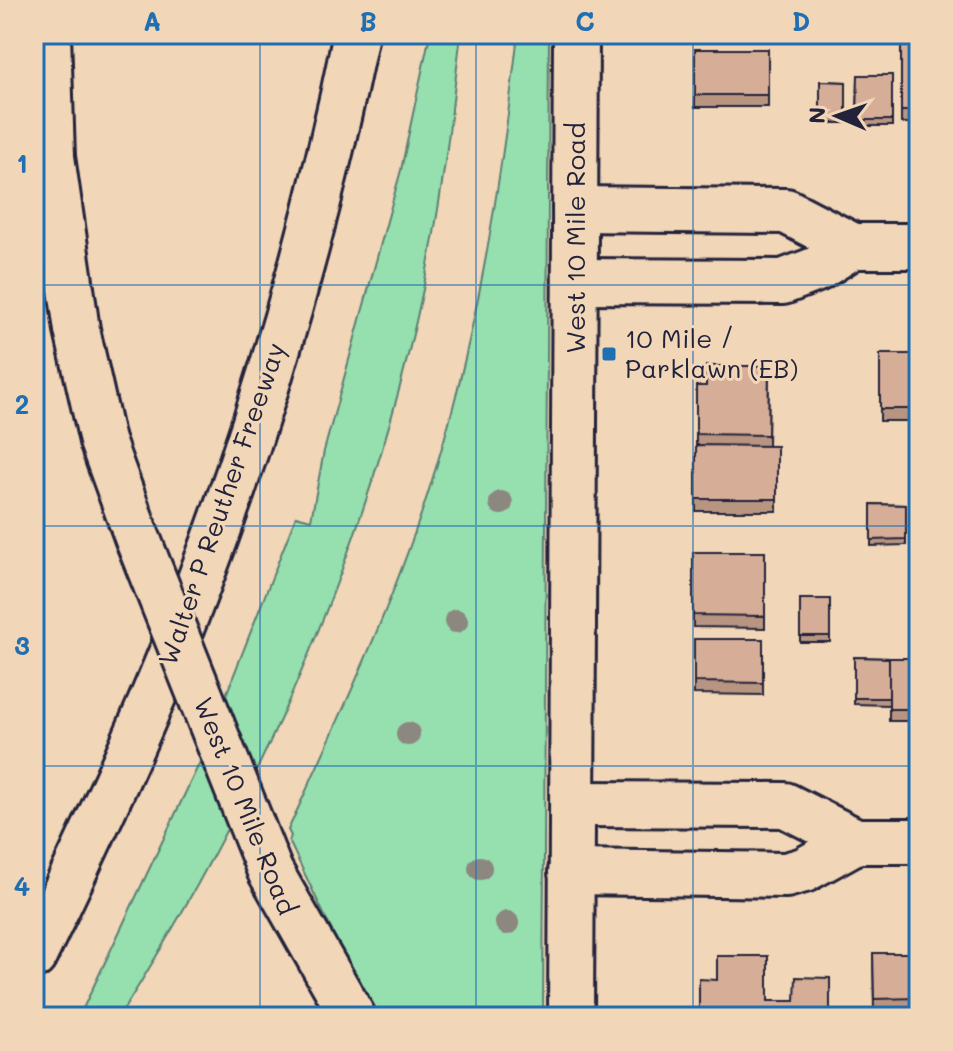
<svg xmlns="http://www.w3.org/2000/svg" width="953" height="1051" font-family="Mali,sans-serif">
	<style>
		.green { fill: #96dfae; stroke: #5c8074; stroke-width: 2 }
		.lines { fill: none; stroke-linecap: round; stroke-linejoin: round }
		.minor-casing { stroke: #22223b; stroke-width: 50 }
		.major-casing { stroke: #22223b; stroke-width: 50 }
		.highway-casing { stroke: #22223b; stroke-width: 50 }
		.minor { stroke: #f1d6b8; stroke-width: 44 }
		.major { stroke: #f1d6b8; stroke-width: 44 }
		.highway { stroke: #f1d6b8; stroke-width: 44 }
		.major-bridge-casing { stroke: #22223b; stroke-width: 50; stroke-linecap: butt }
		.major-bridge { stroke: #f1d6b8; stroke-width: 44 }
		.tree { fill: #8c8880 }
		.wall { fill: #b89581; stroke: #22223b; stroke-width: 2 }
		.building { fill: #d6ad96; stroke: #22223b; stroke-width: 2 }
		.grid { fill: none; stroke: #1f6fb2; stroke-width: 2; stroke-opacity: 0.55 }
		.poi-dot { fill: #1f6fb2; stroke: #f1d6b8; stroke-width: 3 }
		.labels { text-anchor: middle; stroke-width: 6; stroke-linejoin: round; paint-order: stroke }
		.street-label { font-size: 26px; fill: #22223b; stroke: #f1d6b8 }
		.poi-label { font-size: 26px; fill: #22223b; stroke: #f1d6b8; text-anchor: start }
		.neatline { fill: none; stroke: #1f6fb2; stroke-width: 3 }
		.grid-label { font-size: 26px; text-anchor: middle; font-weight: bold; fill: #1f6fb2 }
	</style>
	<rect width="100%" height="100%" fill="#f1d6b8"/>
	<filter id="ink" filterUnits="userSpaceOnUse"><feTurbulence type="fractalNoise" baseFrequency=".0125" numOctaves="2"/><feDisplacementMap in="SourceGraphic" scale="16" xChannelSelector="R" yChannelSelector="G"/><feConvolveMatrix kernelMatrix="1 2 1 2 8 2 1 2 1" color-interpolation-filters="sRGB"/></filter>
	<g filter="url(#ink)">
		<!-- green -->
		<g class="green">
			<path d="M430,34H461C452,108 444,182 430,255C378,526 266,785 119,1017H79L199,764L296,516L311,520L324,451L401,170Z"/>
			<path d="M518,34H549L543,1017H373L289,841L291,836L288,830C339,719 391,609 428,493C476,345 500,188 518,34Z"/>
		</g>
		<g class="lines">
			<defs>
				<g id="minor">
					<polyline points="575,209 786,211 853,246 919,246"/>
					<polyline points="576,281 783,282 817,269 853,246"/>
					<polyline points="574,804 785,805 856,841"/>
					<polyline points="571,872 786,875 804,870 856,841 919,841"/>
				</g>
				<g id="major">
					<polyline points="48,34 52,157"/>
					<polyline points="270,871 353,1017"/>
					<polyline points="571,1017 576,34"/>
				</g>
				<path id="highway" d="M34,956C93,834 150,712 198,585C266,407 318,221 356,34"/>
			</defs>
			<!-- minor casing -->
			<use href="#minor" class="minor-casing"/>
			<!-- major casing -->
			<use href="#major" class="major-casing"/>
			<!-- highway casing -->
			<use href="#highway" class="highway-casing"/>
			<!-- minor -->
			<use href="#minor" class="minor"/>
			<!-- major -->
			<use href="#major" class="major"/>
			<!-- highway -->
			<use href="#highway" class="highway"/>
			<defs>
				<polyline id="major-bridge" points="52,157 77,330 102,441 137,537 270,871"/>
			</defs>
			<!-- major-bridge casing -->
			<use href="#major-bridge" class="major-bridge-casing"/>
			<!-- major-bridge -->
			<use href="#major-bridge" class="major-bridge"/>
		</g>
		<!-- trees -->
		<g class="tree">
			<circle cx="501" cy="503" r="12"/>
			<circle cx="456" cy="621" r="12"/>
			<circle cx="408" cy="734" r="12"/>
			<circle cx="480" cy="868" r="12"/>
			<circle cx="507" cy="923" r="12"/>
		</g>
		<!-- wall -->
		<g class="wall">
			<rect x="901" y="40" width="18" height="83"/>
			<rect x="695" y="49" width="73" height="58"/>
			<polygon points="858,75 892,75 892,126 857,126"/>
			<polygon points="820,81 846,82 846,123 820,123"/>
			<rect x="880" y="354" width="39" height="67"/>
			<polygon points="769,366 768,446 777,446 777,511 696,511 696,386 706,386"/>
			<polygon points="871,504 906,505 906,545 871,546"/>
			<polygon points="693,552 765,552 765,628 693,627"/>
			<rect x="800" y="599" width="30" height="43"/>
			<polygon points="694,639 763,639 763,695 694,694"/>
			<polygon points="854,657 889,658 889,705 854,704"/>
			<rect x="889" y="658" width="30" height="63"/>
			<polygon points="919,934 919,1010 874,1011 873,953 912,953"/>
		</g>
		<!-- building -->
		<g class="building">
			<rect x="901" y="40" width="18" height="71"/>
			<rect x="695" y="49" width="73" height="46"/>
			<polygon points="858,75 892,75 892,120 857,120"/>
			<polygon points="820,81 846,82 846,117 820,117"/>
			<rect x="880" y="354" width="39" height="55"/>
			<polygon points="706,366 769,366 768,435 696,434 696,386 706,386"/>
			<polygon points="696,445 777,446 777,499 696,499"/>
			<polygon points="871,504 906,505 906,539 871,540"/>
			<polygon points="693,552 765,552 765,616 693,615"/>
			<rect x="800" y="599" width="30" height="37"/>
			<polygon points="694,639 763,639 763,683 694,682"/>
			<polygon points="854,657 889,658 889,698 854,698"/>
			<rect x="889" y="658" width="30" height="51"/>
			<polygon points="912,934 919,934 919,998 874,999 873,953 913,953"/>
			<polygon points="717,956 768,956 768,1001 795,1001 796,977 830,978 830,1017 699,1017 699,979 717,980"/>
		</g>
	</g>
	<!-- grid -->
	<path class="grid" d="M260,34V1017M476,34V1017M693,34V1017M34,285H919M34,526H919M34,766H919"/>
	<!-- markers -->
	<rect class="poi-dot" x="601" y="346" width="16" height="16" rx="4"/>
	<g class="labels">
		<!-- street labels -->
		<g class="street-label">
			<text transform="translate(576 238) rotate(-90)" y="9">West 10 Mile Road</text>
			<text transform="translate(222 504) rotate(-71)" y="9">Walter P Reuther Freeway</text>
			<text transform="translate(245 806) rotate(68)" y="9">West 10 Mile Road</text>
		</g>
		<!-- poi labels -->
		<g class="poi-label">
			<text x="625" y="348">10 Mile /<tspan x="625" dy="30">Parklawn (EB)</tspan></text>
		</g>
	</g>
	<!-- margin -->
	<rect width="953" height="1051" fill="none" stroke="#f1d6b8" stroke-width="88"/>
	<!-- north arrow -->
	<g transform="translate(837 116) rotate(272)" stroke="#f1d6b8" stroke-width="6" paint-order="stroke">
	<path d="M0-6L14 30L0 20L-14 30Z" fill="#22223b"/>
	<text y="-12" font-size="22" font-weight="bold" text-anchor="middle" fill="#22223b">N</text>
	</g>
	<rect x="44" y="44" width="865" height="963" class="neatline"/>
	<g class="grid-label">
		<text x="152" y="31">A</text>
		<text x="368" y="31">B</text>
		<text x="585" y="31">C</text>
		<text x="801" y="31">D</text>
		<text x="22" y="173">1</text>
		<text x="22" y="414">2</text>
		<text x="22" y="655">3</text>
		<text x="22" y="896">4</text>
	</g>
</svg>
